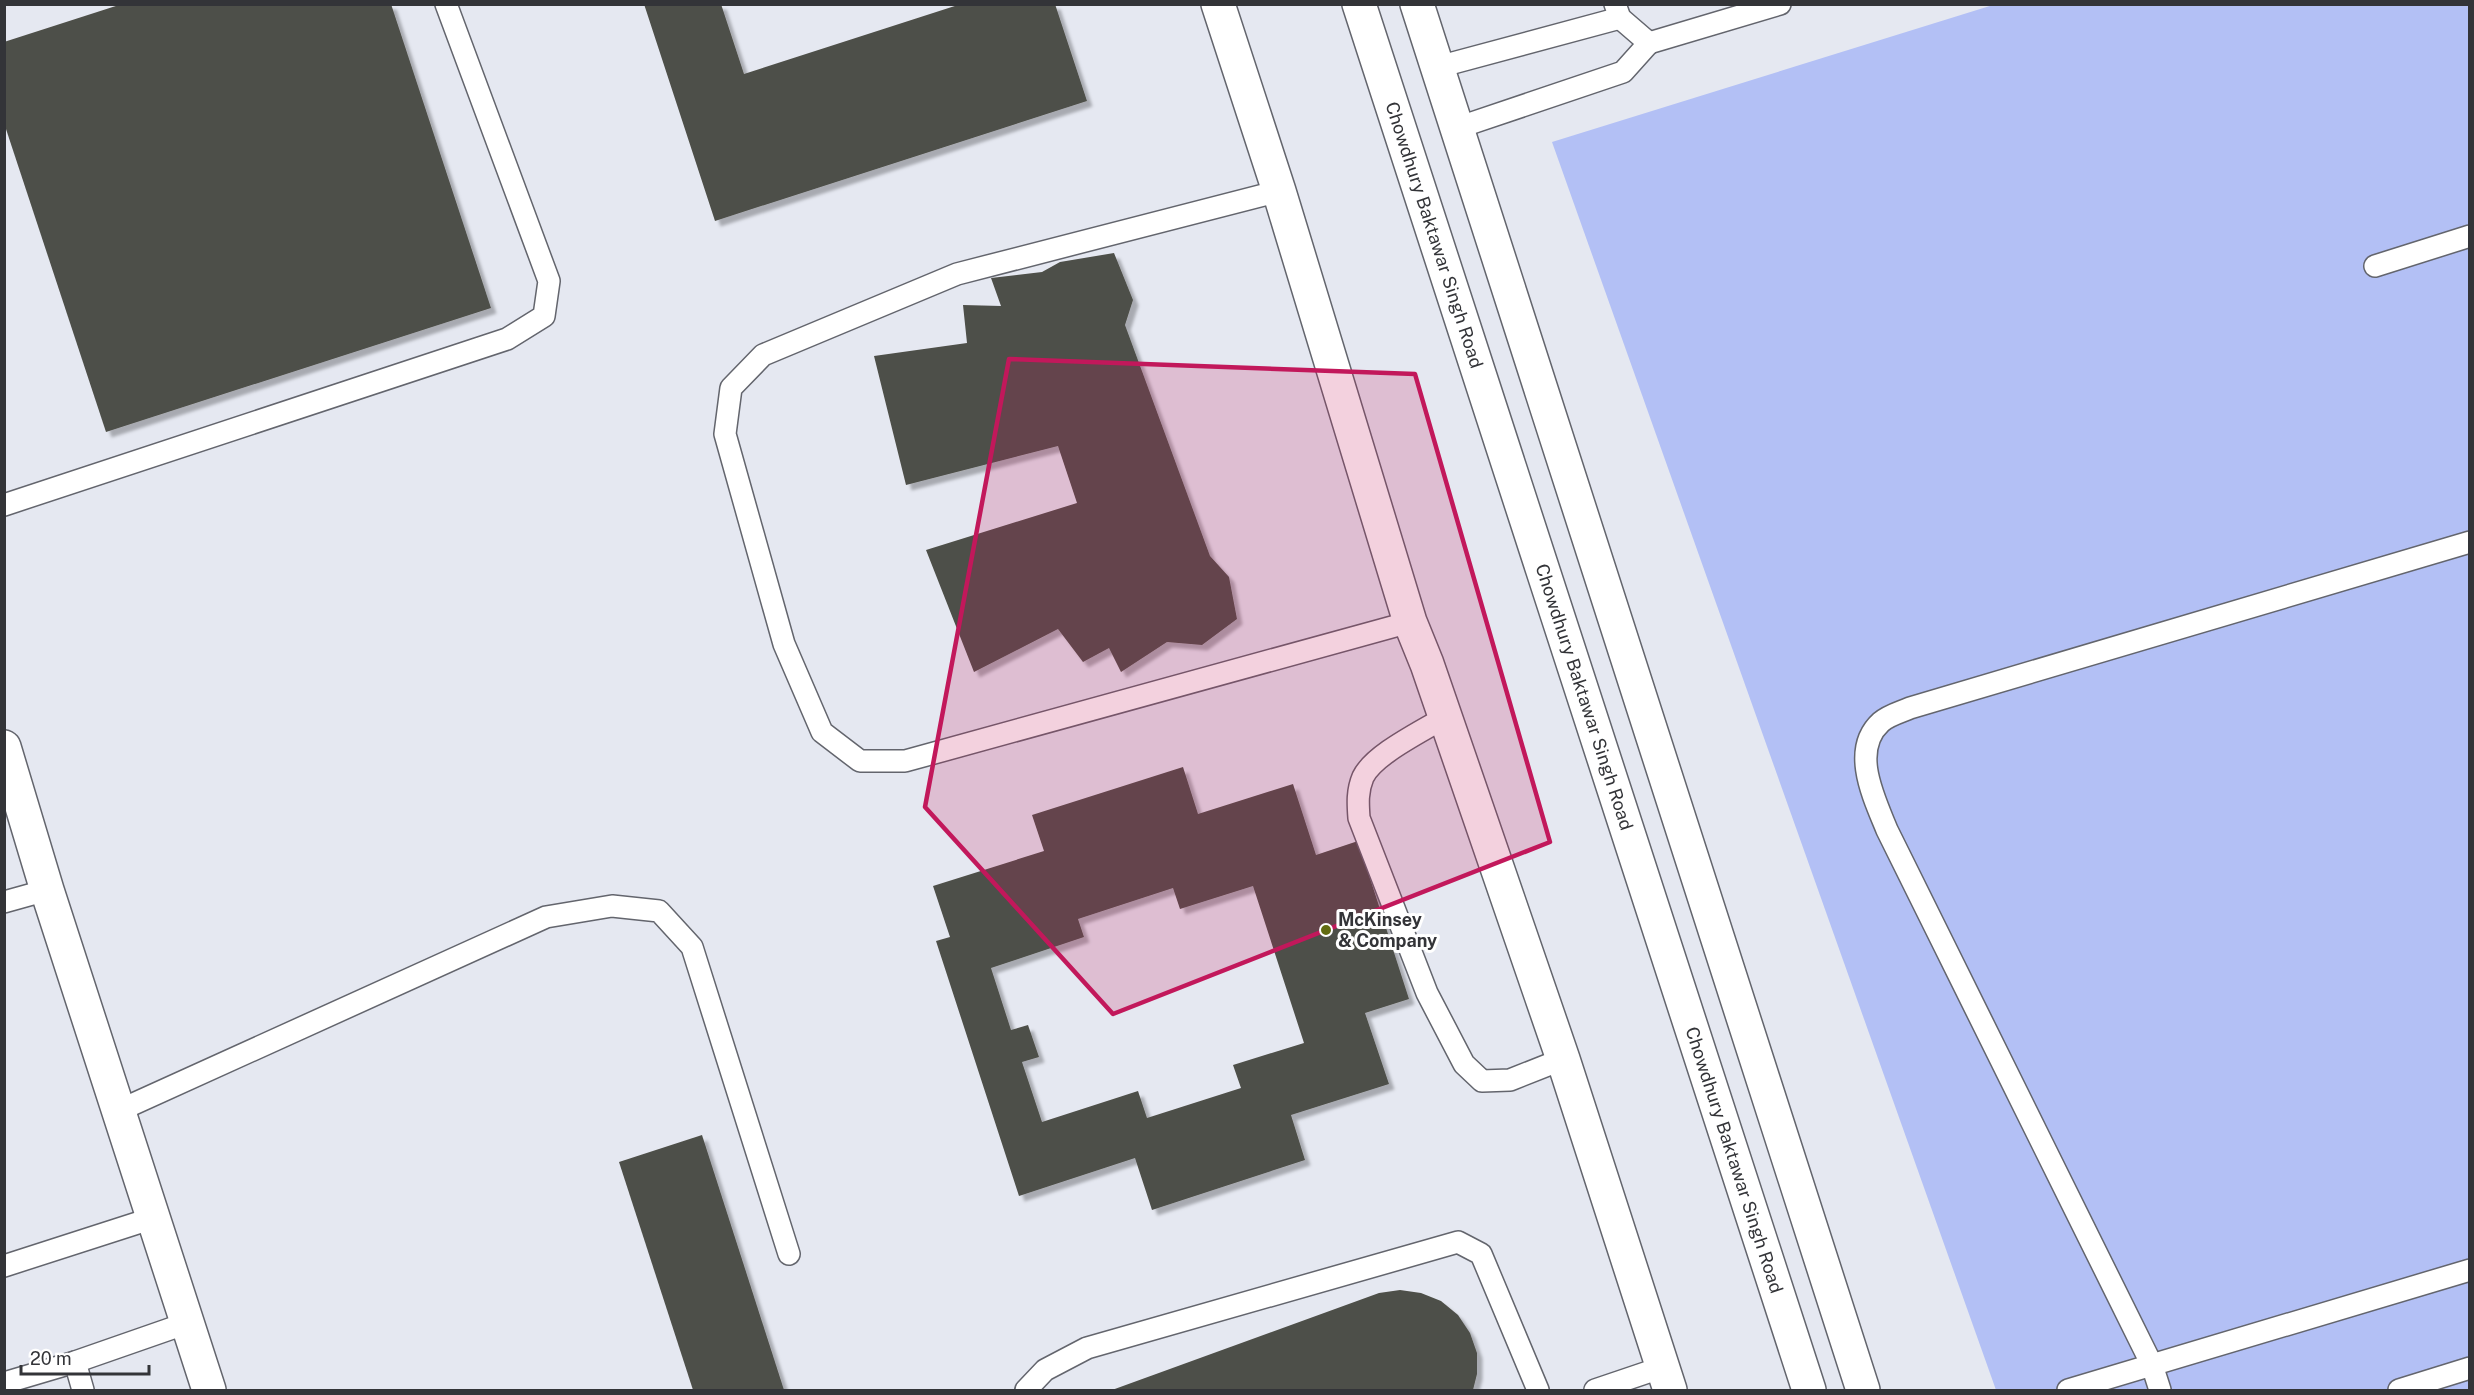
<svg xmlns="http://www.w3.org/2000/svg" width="2474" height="1395" font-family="'Public Sans',sans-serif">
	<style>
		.green { fill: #b3c0f5 }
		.building { fill: #4e4f48; fill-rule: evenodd; filter: url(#shadow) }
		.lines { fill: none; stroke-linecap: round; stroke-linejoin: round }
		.service-casing { stroke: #63656d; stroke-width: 24 }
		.minor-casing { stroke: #63656d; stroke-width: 36 }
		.secondary-casing { stroke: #63656d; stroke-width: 36 }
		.service { stroke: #fff; stroke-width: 21 }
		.minor { stroke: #fff; stroke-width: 33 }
		.secondary { stroke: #fff; stroke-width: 33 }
		.marked { fill: #c2185b; fill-opacity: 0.2; stroke: #c2185b; stroke-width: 4.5; stroke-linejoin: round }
		.poi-dot { fill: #626b11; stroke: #fff; stroke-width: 2 }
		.labels { text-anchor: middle; stroke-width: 6; stroke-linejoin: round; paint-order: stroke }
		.street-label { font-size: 18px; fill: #333438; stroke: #fff }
		.poi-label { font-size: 18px; font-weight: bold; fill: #333438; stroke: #fff; text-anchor: start }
	</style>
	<defs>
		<filter id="shadow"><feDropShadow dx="5.5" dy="5.5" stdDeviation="1.5" flood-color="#0004"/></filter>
	</defs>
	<rect width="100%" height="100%" fill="#e5e8f1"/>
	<!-- green -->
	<polygon class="green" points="1993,5 2469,5 2469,1390 1996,1390 1552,142"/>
	<!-- building -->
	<g class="building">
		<polygon points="122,4 391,4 491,308 106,432 4,123 4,42"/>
		<polygon points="644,4 721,4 744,74 961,4 1055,4 1087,101 715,221"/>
		<polygon points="1114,253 1133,300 1125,325 1210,556 1229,577 1237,619 1202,645 1167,642 1121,672 1109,648 1083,662 1058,629 974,672 926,550 1077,503 1058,446 906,485 874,356 967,343 963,305 1001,306 991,278 1042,272 1060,262"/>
		<path d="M1183,767L1198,814L1293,784L1316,855L1358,841L1409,999L1365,1013L1389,1084L1291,1115L1305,1160L1152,1210L1135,1158L1019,1196L936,941L950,937L933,886L1044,851L1032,815ZM1253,886L1304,1043L1233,1065L1241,1088L1147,1118L1138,1091L1042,1122L1022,1062L1039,1057L1028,1025L1011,1030L991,968L1084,937L1078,919L1173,888L1180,909Z"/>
		<polygon points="702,1135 784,1390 693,1390 619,1162"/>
		<polygon points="1400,1290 1421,1293 1441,1301 1458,1315 1470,1333 1477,1353 1477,1374 1473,1390 1112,1390 1379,1293"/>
	</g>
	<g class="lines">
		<defs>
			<g id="service">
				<polyline points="1649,43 1780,4"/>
				<polyline points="1438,67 1620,18"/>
				<polyline points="1457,128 1623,72 1649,43 1620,18 1615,4"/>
				<polyline points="1279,191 957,274 763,355 731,388 725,434 784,644 822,732 860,761 905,761 1410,622"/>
				<polyline points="2375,266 2470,236"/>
				<polyline points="4,505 507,339 544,316 549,281 446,4"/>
				<path d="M1445,717C1423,731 1374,754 1363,777C1357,791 1358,804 1359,818L1427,993L1464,1064L1482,1081L1510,1080L1563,1059"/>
				<polyline points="4,902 47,890"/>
				<polyline points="118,1111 546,917 612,906 659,911 692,947 789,1254"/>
				<polyline points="4,1266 153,1218"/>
				<polyline points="75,1362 83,1390"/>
				<polyline points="4,1383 75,1362 187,1323"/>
				<polyline points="1026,1390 1045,1370 1087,1348 1458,1242 1481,1254 1538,1390"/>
				<polyline points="1595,1390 1663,1367"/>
				<polyline points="2068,1390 2470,1270"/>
				<path d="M2160,1390L2152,1365L1887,830C1874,798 1850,750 1881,722C1889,715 1901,712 1910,708L2470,542"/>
				<polyline points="2399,1390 2470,1368"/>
			</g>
			<g id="minor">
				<polyline points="1218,4 1279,191 1410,622 1427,664 1563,1059 1670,1390"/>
				<polyline points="4,747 47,890 209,1390"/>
			</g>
			<g id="secondary">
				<polyline points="1359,4 1809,1390"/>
				<polyline points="1417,4 1863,1390"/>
			</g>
		</defs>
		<!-- service casing -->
		<use href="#service" class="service-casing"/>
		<!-- minor casing -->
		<use href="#minor" class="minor-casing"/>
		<!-- secondary casing -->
		<use href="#secondary" class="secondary-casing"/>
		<!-- service -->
		<use href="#service" class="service"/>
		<!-- minor -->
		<use href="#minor" class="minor"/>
		<!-- secondary -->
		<use href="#secondary" class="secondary"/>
	</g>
	<!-- marked area -->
	<path class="marked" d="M1009,359L1415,374L1550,842L1113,1014L925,807Z"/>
	<!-- markers -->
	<circle class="poi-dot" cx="1326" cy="930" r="6"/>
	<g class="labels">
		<!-- street labels -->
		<g class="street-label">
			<text transform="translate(1434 235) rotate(72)" y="6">Chowdhury Baktawar Singh Road</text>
			<text transform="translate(1584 697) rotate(72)" y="6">Chowdhury Baktawar Singh Road</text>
			<text transform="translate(1734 1160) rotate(72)" y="6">Chowdhury Baktawar Singh Road</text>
		</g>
		<!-- poi labels -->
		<g class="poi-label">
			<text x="1338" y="926">McKinsey<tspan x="1338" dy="21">&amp; Company</tspan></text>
		</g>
	</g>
	<!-- border -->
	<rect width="2474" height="1395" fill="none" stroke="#333438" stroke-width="12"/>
	<!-- scale -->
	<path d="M21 1365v9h128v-9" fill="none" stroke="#333438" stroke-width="3"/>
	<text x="30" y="1365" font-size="18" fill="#333438" stroke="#ffffff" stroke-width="4.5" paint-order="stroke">20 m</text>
</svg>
